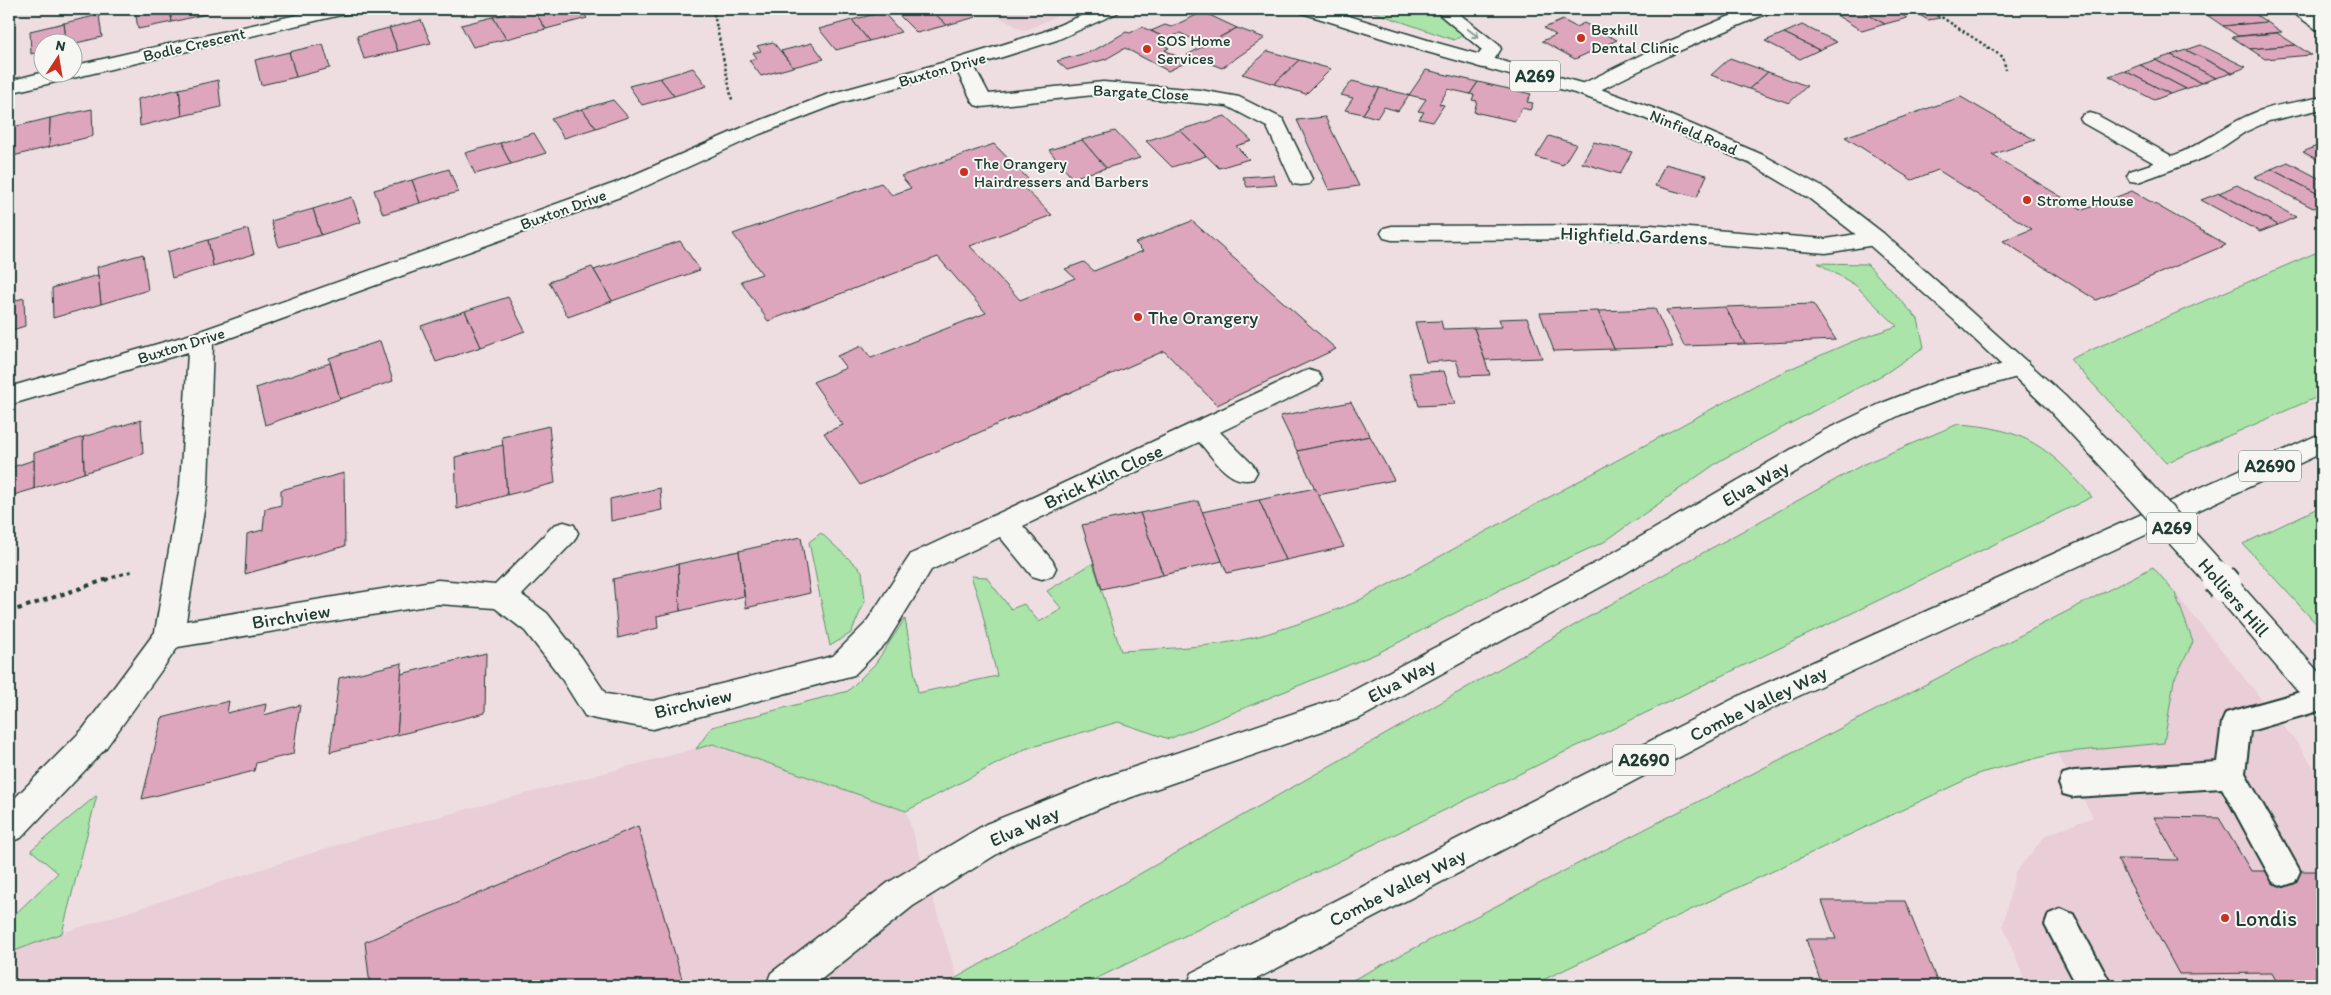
<svg xmlns="http://www.w3.org/2000/svg" width="2331" height="995" font-family="Itim,sans-serif">
	<style>
		.built { fill: #e9cdd7 }
		.green { fill: #aae4a9; stroke: #64906e }
		.building { fill: #dda6bc; stroke: #1f3d34 }
		.lines { fill: none; stroke-linecap: round; stroke-linejoin: round }
		.lane-casing { stroke: #1f3d34; stroke-width: 4 }
		.street-casing { stroke: #1f3d34; stroke-width: 3 }
		.primary-casing { stroke: #1f3d34; stroke-width: 3 }
		.path-far2 { stroke: #1f3d34; stroke-width: 2.5; stroke-dasharray: 2.5 2.5; stroke-linecap: butt }
		.path-far1 { stroke: #1f3d34; stroke-width: 3; stroke-dasharray: 4 4; stroke-linecap: butt }
		.path { stroke: #1f3d34; stroke-width: 4; stroke-dasharray: 4.5 4.5; stroke-linecap: butt }
		.lane { fill: #f6f6f2; fill-rule: evenodd }
		.street { fill: #f6f6f2; fill-rule: evenodd }
		.primary { fill: #f6f6f2; fill-rule: evenodd }
		.primary-bridge-far1-casing { stroke: #1f3d34; stroke-width: 29; stroke-linecap: butt }
		.primary-bridge-casing { stroke: #1f3d34; stroke-width: 37; stroke-linecap: butt }
		.primary-bridge-far1 { stroke: #f6f6f2; stroke-width: 26 }
		.primary-bridge { stroke: #f6f6f2; stroke-width: 33 }
		.oneway { stroke: #8a9a93 }
		.poi-dot { fill: #c8321e; stroke: #f6f6f2; stroke-width: 2 }
		.labels { text-anchor: middle; stroke-width: 4; stroke-linejoin: round; paint-order: stroke }
		.far-poi-label { font-size: 16px; fill: #1f3d34; stroke: #f6f6f2; text-anchor: start }
		.far-street-label { font-size: 16px; fill: #1f3d34; stroke: #f6f6f2 }
		.shield { fill: #f6f6f2; stroke: #60746d; stroke-width: 1 }
		.shield-label { font-size: 18px; font-weight: bold; fill: #1f3d34 }
		.street-label { font-size: 19px; fill: #1f3d34; stroke: #f6f6f2 }
		.poi-label { font-size: 19px; fill: #1f3d34; stroke: #f6f6f2; text-anchor: start }
		.near-poi-label { font-size: 22px; fill: #1f3d34; stroke: #f6f6f2; text-anchor: start }
	</style>
	<rect width="100%" height="100%" fill="#eedee2"/>
	<filter id="ink" filterUnits="userSpaceOnUse"><feTurbulence type="fractalNoise" baseFrequency=".02" numOctaves="2"/><feDisplacementMap in="SourceGraphic" scale="10" xChannelSelector="R" yChannelSelector="G"/><feConvolveMatrix kernelMatrix="1 2 1 2 8 2 1 2 1" color-interpolation-filters="sRGB"/></filter>
	<g filter="url(#ink)">
		<!-- built -->
		<g class="built">
			<polygon points="985,9 1073,9 1024,31"/>
			<polygon points="2175,593 2294,739 2322,779 2322,986 2027,986 2003,925 2015,873 2046,835 2093,817 2057,753 2164,743 2174,680 2193,642"/>
			<polygon points="713,744 906,811 957,978 942,986 9,986 9,953 62,933 359,838"/>
		</g>
		<!-- green -->
		<g class="green">
			<polygon points="1365,9 1431,9 1464,35 1454,40"/>
			<polygon points="2322,250 2322,395 2166,463 2070,359"/>
			<path d="M1818,263L1867,264L1918,319L1924,347L1886,373L1721,460L1604,542L1513,583L1378,653L1169,739L1118,722L1025,749L906,811L713,744L696,749L712,727L848,691L875,664L905,619L918,693L997,676L980,603L971,576L986,577L1011,609L1024,604L1039,622L1062,609L1047,591L1093,563L1121,651C1166,648 1211,648 1255,637C1289,628 1323,615 1356,602L1765,380L1851,342L1897,326L1855,285Z"/>
			<path d="M1958,424C2025,428 2050,448 2092,497L1081,986H942L1402,725L1630,593L1864,464Z"/>
			<polygon points="2322,506 2322,630 2243,544"/>
			<polygon points="821,533 862,571 865,601 851,633 830,646 809,542"/>
			<polygon points="2153,567 2175,593 2193,642 2174,680 2164,743 2057,753 1980,773 1530,986 1341,986"/>
			<polygon points="97,795 62,933 9,953 9,920 58,873 31,850"/>
		</g>
		<!-- building -->
		<g class="building">
			<polygon points="135,9 170,9 172,22 138,29"/>
			<polygon points="170,9 205,9 206,14 172,22"/>
			<polygon points="525,9 533,9 546,29 506,39 493,17"/>
			<polygon points="533,9 581,9 587,18 546,29"/>
			<polygon points="903,9 930,9 947,25 917,33 897,13 905,11"/>
			<polygon points="930,9 968,9 976,17 947,25"/>
			<polygon points="1643,9 1677,9 1648,13"/>
			<polygon points="1849,9 1858,9 1885,24 1862,31 1833,13"/>
			<polygon points="1858,9 1892,9 1907,18 1885,24"/>
			<polygon points="1909,9 1925,9 1940,18 1928,20"/>
			<polygon points="2250,11 2267,22 2223,26 2207,15"/>
			<polygon points="883,12 901,32 869,41 852,20"/>
			<polygon points="1203,12 1237,28 1205,45 1180,33 1168,39 1151,31 1165,25 1171,27"/>
			<polygon points="99,15 102,37 72,44 66,42 64,23"/>
			<polygon points="493,17 506,39 473,47 461,25"/>
			<polygon points="421,20 431,43 398,51 389,28"/>
			<polygon points="852,20 869,41 836,50 819,29"/>
			<polygon points="1563,20 1576,27 1584,23 1617,40 1575,59 1542,41 1556,35 1544,28"/>
			<polygon points="2267,22 2282,32 2238,36 2223,26"/>
			<polygon points="64,23 66,42 42,42 42,51 31,54 30,31"/>
			<polygon points="1802,25 1837,42 1819,50 1784,33"/>
			<polygon points="1142,27 1168,39 1160,43 1169,48 1165,50 1187,62 1168,71 1125,48 1106,59 1067,70 1057,61 1093,51 1126,32 1130,33"/>
			<polygon points="389,28 398,51 364,59 357,36"/>
			<polygon points="1237,28 1265,38 1222,68 1187,55"/>
			<polygon points="1784,33 1819,50 1800,59 1765,41"/>
			<polygon points="2277,33 2296,45 2250,49 2232,37"/>
			<polygon points="773,42 793,67 761,76 749,60 757,58 753,53 761,51 757,46"/>
			<polygon points="812,43 824,59 793,67 781,51"/>
			<polygon points="323,44 330,68 296,77 289,52"/>
			<polygon points="2201,45 2246,67 2232,73 2186,50"/>
			<polygon points="2296,45 2311,55 2265,59 2250,49"/>
			<polygon points="2186,50 2232,73 2216,78 2171,55"/>
			<polygon points="1268,51 1299,60 1274,84 1242,74"/>
			<polygon points="289,52 296,77 261,85 255,60"/>
			<polygon points="2171,55 2216,78 2201,83 2155,60"/>
			<polygon points="1730,58 1768,72 1749,89 1711,75"/>
			<polygon points="1299,60 1331,69 1306,94 1274,84"/>
			<polygon points="2155,60 2201,83 2186,89 2140,65"/>
			<polygon points="2140,65 2186,89 2170,94 2125,71"/>
			<polygon points="693,68 707,86 674,96 660,78"/>
			<polygon points="1426,70 1478,82 1470,94 1448,89 1439,104 1444,105 1433,122 1419,119 1424,112 1418,111 1426,99 1409,95"/>
			<polygon points="2125,71 2170,94 2154,100 2109,76"/>
			<polygon points="1768,72 1807,86 1789,103 1749,89"/>
			<polygon points="660,78 674,96 642,105 629,86"/>
			<polygon points="218,80 221,107 182,116 179,89"/>
			<polygon points="1352,81 1380,88 1363,114 1345,110 1353,98 1341,95"/>
			<polygon points="1478,82 1531,94 1527,102 1533,103 1530,110 1522,108 1515,121 1474,112 1477,101 1472,100 1474,95 1470,94"/>
			<polygon points="1380,88 1409,95 1398,111 1384,107 1377,118 1363,114"/>
			<polygon points="179,89 182,116 140,126 138,99"/>
			<polygon points="1961,97 2035,140 1992,155 2083,210 2132,191 2226,245 2096,300 2003,241 2032,229 1938,170 1912,180 1845,137"/>
			<polygon points="613,100 628,117 596,128 582,109"/>
			<polygon points="92,109 93,136 49,147 50,118"/>
			<polygon points="582,109 596,128 564,138 551,119"/>
			<polygon points="1225,116 1252,141 1236,146 1249,159 1219,168 1180,130"/>
			<polygon points="1325,117 1359,186 1329,190 1297,120"/>
			<polygon points="50,118 49,147 9,157 9,128"/>
			<polygon points="1180,130 1206,156 1172,167 1146,141"/>
			<polygon points="1115,131 1140,158 1106,168 1082,140"/>
			<polygon points="534,133 546,153 511,164 500,143"/>
			<polygon points="1549,136 1576,144 1563,165 1536,157"/>
			<polygon points="1082,140 1106,168 1072,178 1049,150"/>
			<polygon points="1594,142 1632,152 1620,174 1582,163"/>
			<polygon points="500,143 511,164 475,174 465,153"/>
			<polygon points="994,144 1030,181 1020,184 1052,215 970,246 1020,300 1075,278 1065,269 1084,262 1094,271 1143,251 1135,243 1192,221 1336,349 1217,405 1164,351 860,485 824,433 843,425 813,382 846,368 837,356 862,346 871,358 986,313 938,257 768,321 741,281 762,274 733,234 881,183 892,195 911,188 901,176"/>
			<polygon points="2319,145 2322,147 2322,162 2303,152"/>
			<polygon points="2288,162 2322,180 2322,196 2271,169"/>
			<polygon points="1665,164 1707,175 1697,197 1655,186"/>
			<polygon points="449,169 458,192 420,203 412,180"/>
			<polygon points="2271,169 2322,196 2322,204 2313,208 2254,177"/>
			<polygon points="1273,175 1277,185 1247,187 1243,177"/>
			<polygon points="412,180 420,203 383,214 374,190"/>
			<polygon points="2237,185 2296,217 2278,225 2219,193"/>
			<polygon points="2219,193 2278,225 2260,232 2201,200"/>
			<polygon points="352,197 361,222 321,235 313,209"/>
			<polygon points="313,209 321,235 279,247 271,221"/>
			<polygon points="248,229 254,254 213,266 208,240"/>
			<polygon points="208,240 213,266 172,278 167,252"/>
			<polygon points="680,241 700,270 612,301 594,270"/>
			<polygon points="143,254 148,290 101,304 97,267"/>
			<polygon points="592,267 612,301 568,317 549,282"/>
			<polygon points="98,275 101,304 53,318 52,288"/>
			<polygon points="508,297 525,331 481,347 465,311"/>
			<polygon points="24,298 25,326 9,331 9,302"/>
			<polygon points="1813,304 1836,340 1745,344 1725,307"/>
			<polygon points="1725,307 1745,344 1684,346 1666,310"/>
			<polygon points="1655,309 1673,347 1614,349 1598,311"/>
			<polygon points="465,311 481,347 436,362 421,326"/>
			<polygon points="1598,311 1614,349 1554,351 1540,313"/>
			<polygon points="1527,318 1542,358 1485,360 1474,328 1502,327 1499,319"/>
			<polygon points="1441,321 1443,329 1474,328 1490,375 1461,376 1456,360 1426,362 1415,322"/>
			<polygon points="380,341 393,381 340,399 329,358"/>
			<polygon points="330,363 340,399 265,425 256,388"/>
			<polygon points="1444,371 1455,404 1419,406 1409,373"/>
			<polygon points="1351,402 1370,436 1297,451 1280,416"/>
			<polygon points="141,420 143,454 84,473 83,437"/>
			<polygon points="549,426 555,483 507,495 502,437"/>
			<polygon points="1370,436 1394,480 1318,495 1297,451"/>
			<polygon points="83,437 84,473 34,489 34,453"/>
			<polygon points="503,445 507,495 457,509 455,457"/>
			<polygon points="34,460 34,489 10,496 9,515 9,468"/>
			<polygon points="344,473 345,546 245,574 247,534 263,530 265,509 281,505 281,490"/>
			<polygon points="660,488 662,510 611,521 610,499"/>
			<polygon points="1315,488 1344,547 1286,560 1259,500"/>
			<polygon points="1259,500 1286,560 1227,573 1202,512"/>
			<polygon points="1198,501 1222,561 1163,575 1140,513"/>
			<polygon points="1140,513 1163,575 1102,589 1082,525"/>
			<polygon points="801,537 810,593 746,608 739,551"/>
			<polygon points="739,551 744,596 680,611 678,564"/>
			<polygon points="678,564 680,611 657,616 658,628 618,638 613,579"/>
			<polygon points="486,653 485,713 397,735 401,674"/>
			<polygon points="402,663 397,735 330,752 339,678"/>
			<polygon points="229,701 227,713 266,704 264,715 300,705 293,754 256,763 254,771 142,799 162,718"/>
			<polygon points="2154,817 2219,818 2251,871 2322,871 2322,986 2279,986 2272,973 2179,974 2117,859 2178,860"/>
			<polygon points="638,826 684,986 370,986 365,942"/>
			<polygon points="1822,901 1905,901 1939,986 1822,986 1806,939 1836,939"/>
		</g>
		<g class="lines">
			<defs>
				<g id="lane">
					<polygon points="2322,686 2322,710 2250,731 2245,773 2300,871 2295,882 2284,886 2273,882 2222,788 2074,797 2063,794 2059,784 2063,774 2074,771 2217,762 2222,722 2226,713"/>
					<polygon points="2061,909 2073,914 2112,986 2077,986 2045,925 2049,914"/>
				</g>
				<g id="street">
					<polygon points="323,9 354,9 351,13 345,14 9,93 9,81 44,72 72,72 72,66"/>
					<path d="M1097,9H1120L1117,13L1057,40L974,66L989,94L1103,82L1200,90L1239,97L1283,119L1312,179L1309,184L1301,185L1293,184L1267,127L1227,106L1103,94L982,107L975,105L972,101L957,71L840,103L760,134L631,193L213,344L208,486L186,621L438,580L495,585L554,525L564,522L574,525L578,533L574,541L522,595L547,613L582,658L606,694L653,701L833,656L865,624L911,554L1300,373L1309,370L1318,373L1322,379L1318,385L1220,432L1253,465L1257,472L1253,479C1229,486 1213,457 1199,442L1023,526L1052,560L1056,568L1052,576L1042,579L1032,576L1000,537L931,570L887,642L854,675L653,729L596,719L585,716L560,676L525,631L495,608L438,604L178,647L105,749L21,838L9,842V804L83,729L155,632L180,486L188,352L9,405V387L192,334L615,183L746,126L826,95L956,59L1043,32Z"/>
					<polygon points="1433,9 1453,9 1499,45 1501,49 1490,66 1483,68 1476,66 1473,62 1482,50"/>
					<polygon points="1747,9 1771,9 1768,13 1679,51 1592,94 1585,96 1578,94 1575,90 1578,86 1665,43"/>
					<polygon points="2288,9 2309,9 2322,17 2322,30 2316,29"/>
					<path d="M2322,97V109L2269,121L2245,132L2209,156L2138,182L2130,181L2127,176L2130,171L2154,163L2083,123L2080,119L2083,115L2090,113L2097,115L2172,156C2203,145 2224,125 2254,113C2275,104 2300,102 2322,97Z"/>
					<polygon points="1651,225 1826,239 1875,231 1883,233 1886,238 1883,243 1875,245 1826,253 1651,239 1392,240 1384,238 1381,233 1384,228 1392,226"/>
					<polygon points="2019,360 2028,362 2031,368 2028,374 1956,394 1900,415 1841,445 1619,577 1360,718 1106,806 1010,846 913,906 813,986 766,986 771,973 889,882 986,824 1099,779 1339,698 1599,561 1823,431 1882,403 1939,381"/>
				</g>
				<g id="primary">
					<polygon points="1299,9 1326,9 1434,42 1592,86 1653,108 1763,155 1826,189 1883,233 2065,396 2130,462 2133,469 2130,476 2120,479 2110,476 2047,408 1953,319 1867,243 1810,199 1749,163 1639,116 1578,94 1420,50 1302,13"/>
					<polygon points="2322,433 2322,453 1775,707 1243,986 1187,986 1192,973 1753,689"/>
					<polygon points="2225,574 2235,578 2322,676 2322,711 2311,707 2215,594 2210,586 2215,578"/>
				</g>
			</defs>
			<!-- lane casing -->
			<use href="#lane" class="lane-casing"/>
			<!-- street casing -->
			<use href="#street" class="street-casing"/>
			<!-- primary casing -->
			<use href="#primary" class="primary-casing"/>
			<!-- path-far2 -->
			<g class="path-far2">
				<polyline points="713,9 732,100"/>
				<polyline points="1929,9 2003,57 2006,70"/>
			</g>
			<!-- path-far1 -->
			<polyline class="path-far1" points="105,580 135,570"/>
			<!-- path -->
			<polyline class="path" points="9,612 108,579"/>
			<!-- lane -->
			<use href="#lane" class="lane"/>
			<!-- street -->
			<use href="#street" class="street"/>
			<!-- primary -->
			<use href="#primary" class="primary"/>
			<defs>
				<polyline id="primary-bridge-far1" points="2120,469 2220,580"/>
				<polyline id="primary-bridge" points="2219,579 2225,586"/>
			</defs>
			<!-- primary-bridge-far1 casing -->
			<use href="#primary-bridge-far1" class="primary-bridge-far1-casing"/>
			<!-- primary-bridge casing -->
			<use href="#primary-bridge" class="primary-bridge-casing"/>
			<!-- primary-bridge-far1 -->
			<use href="#primary-bridge-far1" class="primary-bridge-far1"/>
			<!-- primary-bridge -->
			<use href="#primary-bridge" class="primary-bridge"/>
		</g>
		<!-- one-way arrows -->
		<defs><path id="oneway-shaft" d="M-6 0H5M1.5-3L5.5 0L1.5 3" fill="none" stroke-width="1.6" stroke-linecap="round" stroke-linejoin="round" transform="scale(1.25)"/></defs>
		<use class="oneway" href="#oneway-shaft" transform="translate(1473 33) rotate(37)"/>
	</g>
	<!-- markers -->
	<g class="poi-dot">
		<circle cx="1581" cy="38" r="5"/>
		<circle cx="1147" cy="49" r="5"/>
		<circle cx="964" cy="172" r="5"/>
		<circle cx="2027" cy="200" r="5"/>
		<circle cx="1138" cy="317" r="5"/>
		<circle cx="2225" cy="918" r="5"/>
	</g>
	<g class="labels">
		<!-- far-poi labels -->
		<g class="far-poi-label">
			<text x="1591" y="35">Bexhill<tspan x="1591" dy="18">Dental Clinic</tspan></text>
			<text x="1157" y="46">SOS Home<tspan x="1157" dy="18">Services</tspan></text>
			<text x="974" y="169">The Orangery<tspan x="974" dy="18">Hairdressers and Barbers</tspan></text>
			<text x="2037" y="206">Strome House</text>
		</g>
		<!-- far-street labels -->
		<g class="far-street-label">
			<text transform="translate(194 44) rotate(-13)" y="6">Bodle Crescent</text>
			<text transform="translate(942 69) rotate(-16)" y="6">Buxton Drive</text>
			<text transform="translate(1141 92) rotate(3)" y="6">Bargate Close</text>
			<text transform="translate(1694 132) rotate(23)" y="6">Ninfield Road</text>
			<text transform="translate(563 209) rotate(-20)" y="6">Buxton Drive</text>
			<text transform="translate(181 345) rotate(-17)" y="6">Buxton Drive</text>
		</g>
		<!-- shield labels -->
		<g class="shield">
			<rect x="1510" y="60.5" width="50" height="31" rx="4"/>
			<rect x="2239" y="450.5" width="62" height="31" rx="4"/>
			<rect x="2147" y="512.5" width="50" height="31" rx="4"/>
			<rect x="1613" y="744.5" width="62" height="31" rx="4"/>
		</g>
		<g class="shield-label">
			<text x="1535" y="82">A269</text>
			<text x="2270" y="472">A2690</text>
			<text x="2172" y="534">A269</text>
			<text x="1644" y="766">A2690</text>
		</g>
		<!-- street labels -->
		<g class="street-label">
			<text transform="translate(1634 235) rotate(2)" y="7">Highfield Gardens</text>
			<text transform="translate(1103 476) rotate(-25)" y="7">Brick Kiln Close</text>
			<text transform="translate(1755 483) rotate(-30)" y="7">Elva Way</text>
			<text transform="translate(2234 597) rotate(49)" y="7">Holliers Hill</text>
			<text transform="translate(291 616) rotate(-9)" y="7">Birchview</text>
			<text transform="translate(1401 680) rotate(-28)" y="7">Elva Way</text>
			<text transform="translate(693 703) rotate(-13)" y="7">Birchview</text>
			<text transform="translate(1758 703) rotate(-26)" y="7">Combe Valley Way</text>
			<text transform="translate(1024 826) rotate(-24)" y="7">Elva Way</text>
			<text transform="translate(1397 887) rotate(-27)" y="7">Combe Valley Way</text>
		</g>
		<!-- poi labels -->
		<g class="poi-label">
			<text x="1148" y="324">The Orangery</text>
		</g>
		<!-- near-poi labels -->
		<g class="near-poi-label">
			<text x="2235" y="926">Londis</text>
		</g>
	</g>
	<!-- margin -->
	<rect width="2331" height="995" fill="none" stroke="#f6f6f2" stroke-width="30"/>
	<rect x="15" y="15" width="2301" height="965" fill="none" stroke="#1f3d34" stroke-width="2" filter="url(#ink)"/>
	<!-- north arrow -->
	<g transform="translate(58 58) rotate(12)"><circle r="24" fill="#f6f6f2" stroke="#a0aca6"/>
	<path d="M0-4L9 19L0 12L-9 19Z" fill="#c8321e"/>
	<text y="-8" font-size="14" font-weight="bold" text-anchor="middle" fill="#1f3d34">N</text>
	</g>
</svg>
